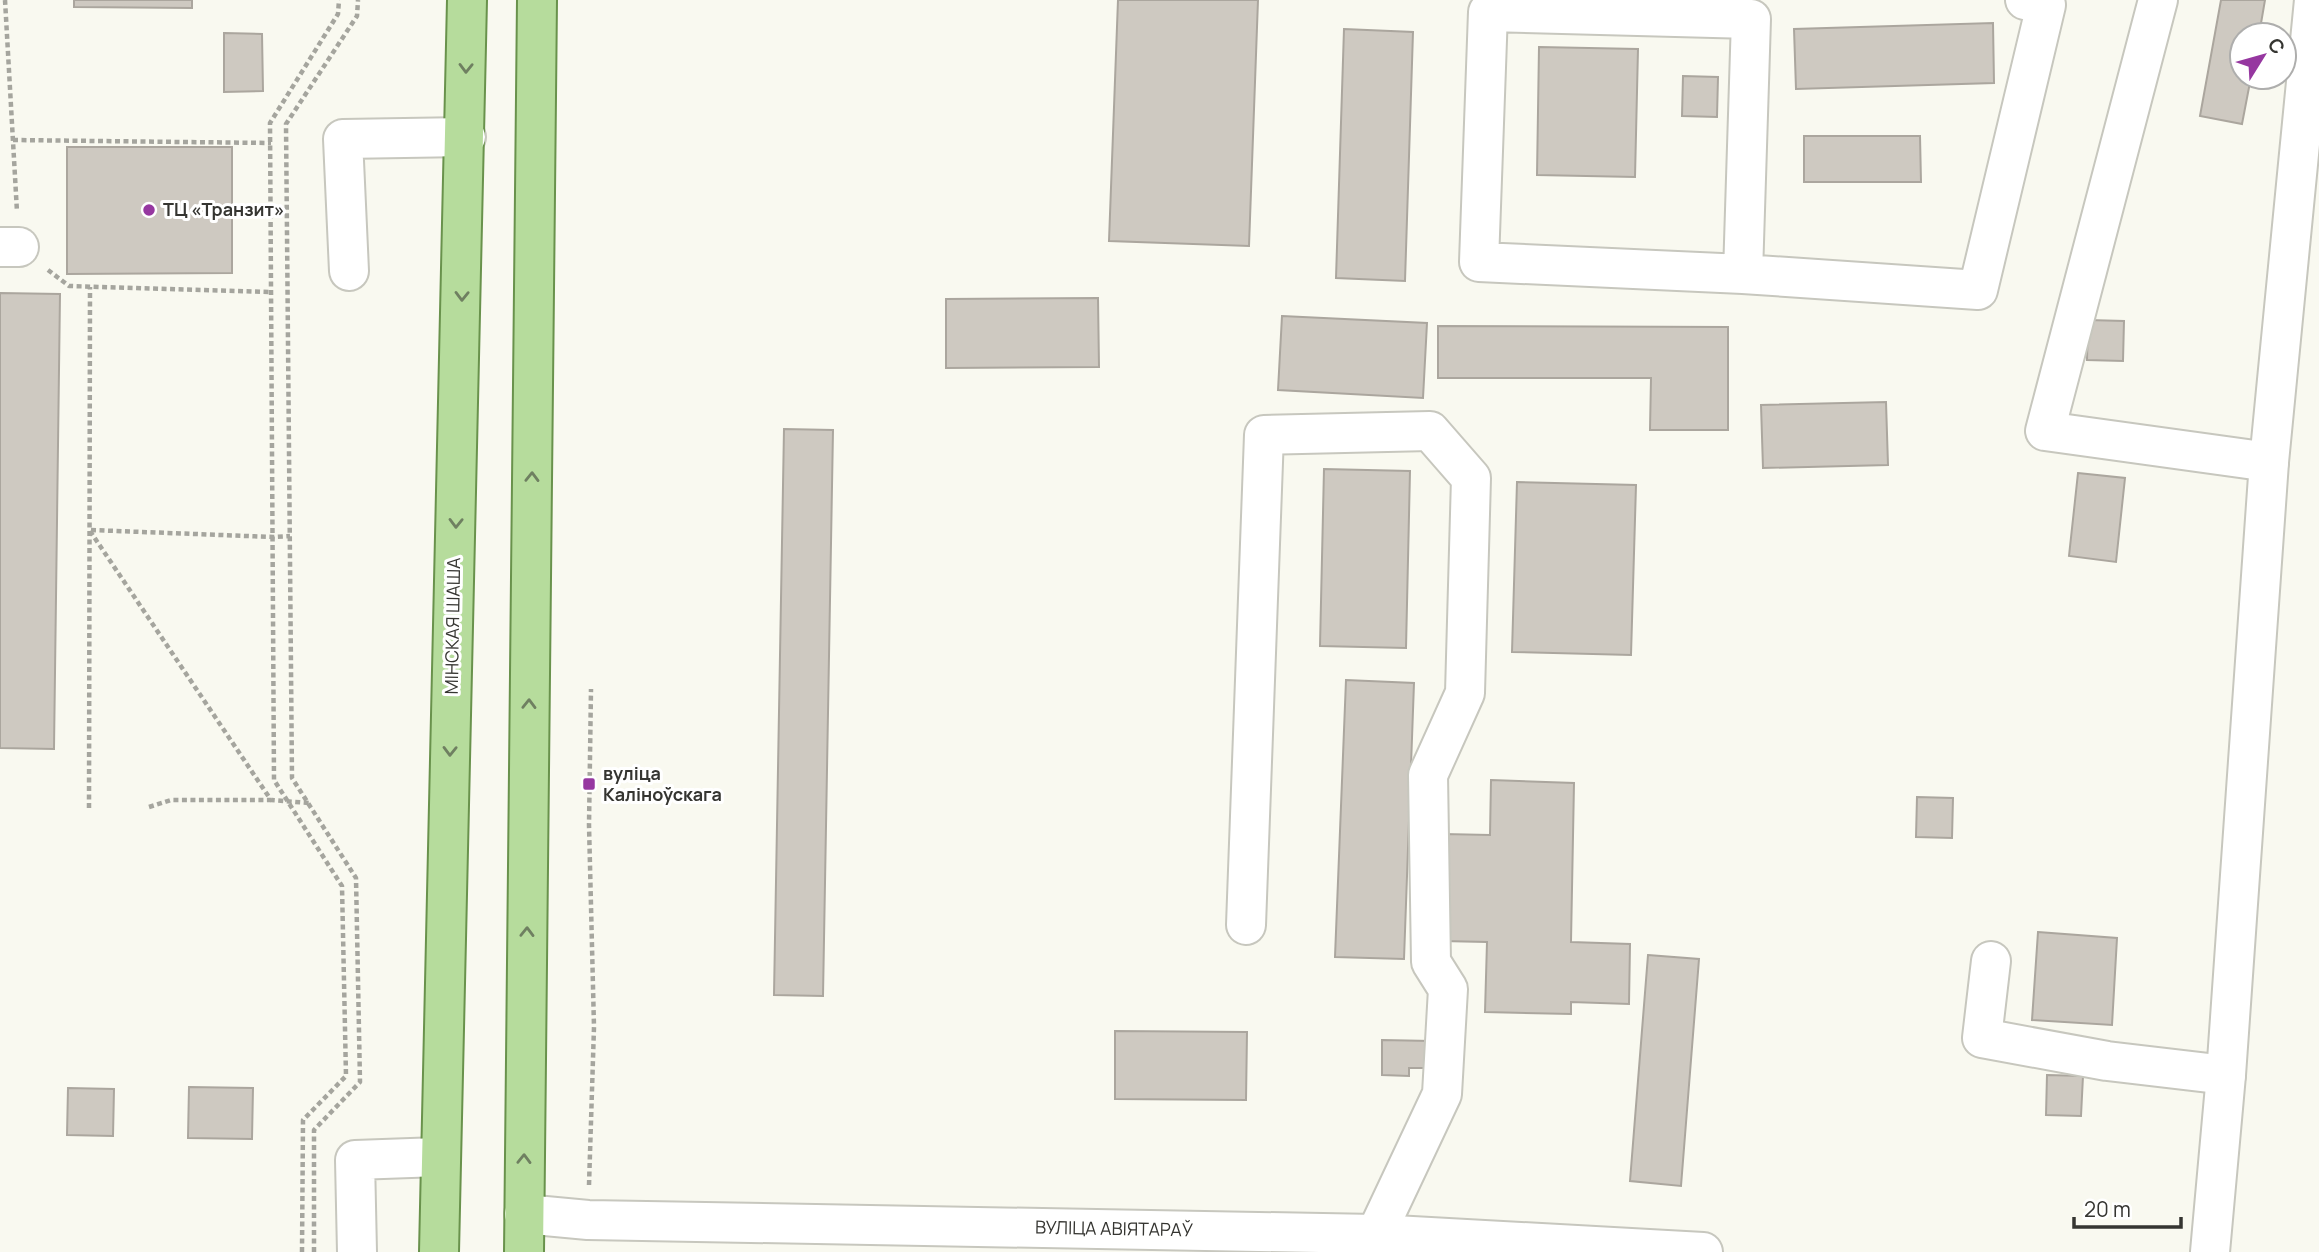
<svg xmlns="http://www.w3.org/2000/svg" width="2319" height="1252" font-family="Manrope,sans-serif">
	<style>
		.building { fill: #cec9c1; stroke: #aba69e; stroke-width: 2 }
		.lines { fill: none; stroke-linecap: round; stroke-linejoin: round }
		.minor-casing { stroke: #c7c7be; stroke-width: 42 }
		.major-casing { stroke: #69924c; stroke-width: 42 }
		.path { stroke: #a5a59e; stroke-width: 4.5; stroke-dasharray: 5 3.5; stroke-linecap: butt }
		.minor { stroke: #fff; stroke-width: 38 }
		.major { stroke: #b6dc9c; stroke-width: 38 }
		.oneway { stroke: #6f8061 }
		.poi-dot { fill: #9637a0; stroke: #fff; stroke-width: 2.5 }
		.labels { text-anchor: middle; stroke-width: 6; stroke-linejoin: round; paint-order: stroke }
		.poi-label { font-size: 18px; font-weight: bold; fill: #353531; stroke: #fff; text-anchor: start }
		.street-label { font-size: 18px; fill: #353531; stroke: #fff }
	</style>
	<rect width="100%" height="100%" fill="#f9f9f0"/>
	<!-- building -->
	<g class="building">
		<polygon points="74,0 192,0 192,8 74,7"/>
		<polygon points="1118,0 1258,0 1249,246 1109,241"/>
		<polygon points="2221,0 2265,0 2259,35 2242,35 2242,77 2251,77 2242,124 2200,116"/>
		<polygon points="1993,23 1994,83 1796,89 1794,29"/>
		<polygon points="1344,29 1413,32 1405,281 1336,278"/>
		<polygon points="224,33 262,34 263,91 224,92"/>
		<polygon points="1539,47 1638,49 1635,177 1537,175"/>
		<polygon points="1683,76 1718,77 1717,117 1682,116"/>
		<polygon points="1804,136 1920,136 1921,182 1804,182"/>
		<polygon points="67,147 232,147 232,273 67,274"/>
		<polygon points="0,293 60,294 54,749 0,748"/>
		<polygon points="1098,298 1099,367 946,368 946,299"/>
		<polygon points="1282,316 1427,323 1423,398 1278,390"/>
		<polygon points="2088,320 2124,321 2123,361 2087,360"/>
		<polygon points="1438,326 1728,327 1728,430 1650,430 1651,378 1438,378"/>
		<polygon points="1886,402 1888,465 1763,468 1761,405"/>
		<polygon points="784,429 833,430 823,996 774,995"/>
		<polygon points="1324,469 1410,471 1406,648 1320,646"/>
		<polygon points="2078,473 2125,478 2116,562 2069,556"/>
		<polygon points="1517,482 1636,485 1631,655 1512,652"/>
		<polygon points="1346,680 1414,683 1404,959 1335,957"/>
		<polygon points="1491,780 1574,783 1571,942 1630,944 1629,1004 1571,1002 1571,1014 1485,1012 1487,942 1442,941 1444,834 1490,835"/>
		<polygon points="1917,797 1953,798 1952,838 1916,837"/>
		<polygon points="2038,932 2117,938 2112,1025 2032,1020"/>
		<polygon points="1648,955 1699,959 1681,1186 1630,1181"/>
		<polygon points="1115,1031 1247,1032 1246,1100 1115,1099"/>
		<polygon points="1382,1040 1431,1041 1430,1068 1409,1068 1409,1076 1382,1075"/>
		<polygon points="2047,1075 2083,1076 2081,1116 2046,1115"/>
		<polygon points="189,1087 253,1088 252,1139 188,1138"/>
		<polygon points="68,1088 114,1089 113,1136 67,1135"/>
	</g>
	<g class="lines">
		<defs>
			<g id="minor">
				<polyline points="2158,0 2045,431 2269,462"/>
				<polyline points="0,247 19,247"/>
				<polyline points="349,271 343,139 466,137"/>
				<polyline points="1743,274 1751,19 1488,12 1479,262 1743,274 1978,290 2046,5 2025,0"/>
				<polyline points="1246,925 1264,435 1430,431 1471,478 1465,693 1428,775 1431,962 1448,989 1442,1094 1376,1234"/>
				<polyline points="1991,961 1982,1038 2107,1061 2226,1075"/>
				<polyline points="524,1214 588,1220 1376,1234 1703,1252"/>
				<polyline points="357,1252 355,1160 439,1157"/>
				<polyline points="2210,1252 2226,1075 2269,462 2314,0"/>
			</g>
			<g id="major">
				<polyline points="439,1252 467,0"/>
				<polyline points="524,1252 537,0"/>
			</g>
		</defs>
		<!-- minor casing -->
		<use href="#minor" class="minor-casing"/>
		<!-- major casing -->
		<use href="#major" class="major-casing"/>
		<!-- path -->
		<g class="path">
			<polyline points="5,0 17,212"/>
			<polyline points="13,140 271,143"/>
			<polyline points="48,270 69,286 271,292"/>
			<polyline points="91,530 273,537 290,536"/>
			<polyline points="90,531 271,800 309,803"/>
			<polyline points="149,807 171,800 271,800"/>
			<polyline points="89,808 90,287"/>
			<polyline points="589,1185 594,1027 589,825 591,689"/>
			<polyline points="302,1252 303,1120 346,1076 342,886 274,780 270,123 338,14 339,0"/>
			<polyline points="314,1252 314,1130 360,1082 356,878 292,778 286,124 357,16 358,0"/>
		</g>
		<!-- minor -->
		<use href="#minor" class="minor"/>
		<!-- major -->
		<use href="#major" class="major"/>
	</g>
	<!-- one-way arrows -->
	<defs><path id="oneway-chevron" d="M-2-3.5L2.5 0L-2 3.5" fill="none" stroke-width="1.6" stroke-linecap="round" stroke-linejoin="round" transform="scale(1.75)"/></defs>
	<g class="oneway">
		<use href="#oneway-chevron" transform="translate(466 68) rotate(91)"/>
		<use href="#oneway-chevron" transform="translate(462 296) rotate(91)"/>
		<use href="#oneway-chevron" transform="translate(532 477) rotate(-89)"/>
		<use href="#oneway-chevron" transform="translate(456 523) rotate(91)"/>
		<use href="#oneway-chevron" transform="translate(529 704) rotate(-89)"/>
		<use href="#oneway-chevron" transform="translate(450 751) rotate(91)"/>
		<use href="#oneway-chevron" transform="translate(527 932) rotate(-89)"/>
		<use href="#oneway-chevron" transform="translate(524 1159) rotate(-89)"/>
	</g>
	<!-- markers -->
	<g class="poi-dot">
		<circle cx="149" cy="210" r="7"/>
		<rect x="582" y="777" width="14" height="14" rx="3.5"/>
	</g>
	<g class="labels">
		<!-- poi labels -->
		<g class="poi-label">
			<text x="163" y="216">ТЦ «Транзит»</text>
			<text x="603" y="780">вуліца<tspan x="603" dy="21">Каліноўскага</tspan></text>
		</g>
		<!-- street labels -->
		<g class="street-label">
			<text transform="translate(453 626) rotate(-89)" y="6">МІНСКАЯ ШАША</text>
			<text transform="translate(1114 1229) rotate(1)" y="6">ВУЛІЦА АВІЯТАРАЎ</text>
		</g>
	</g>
	<!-- north arrow -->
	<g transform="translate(2263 56) rotate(53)"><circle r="33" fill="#ffffff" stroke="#aeaead" stroke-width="2"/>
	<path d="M0-5L12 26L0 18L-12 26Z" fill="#9637a0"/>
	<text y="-10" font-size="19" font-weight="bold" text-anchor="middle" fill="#353531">С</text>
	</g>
	<!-- scale -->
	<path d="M2074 1217v10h107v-10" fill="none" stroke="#353531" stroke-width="3.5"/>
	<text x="2084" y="1217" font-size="21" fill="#353531" stroke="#ffffff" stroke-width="5" paint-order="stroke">20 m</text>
</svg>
